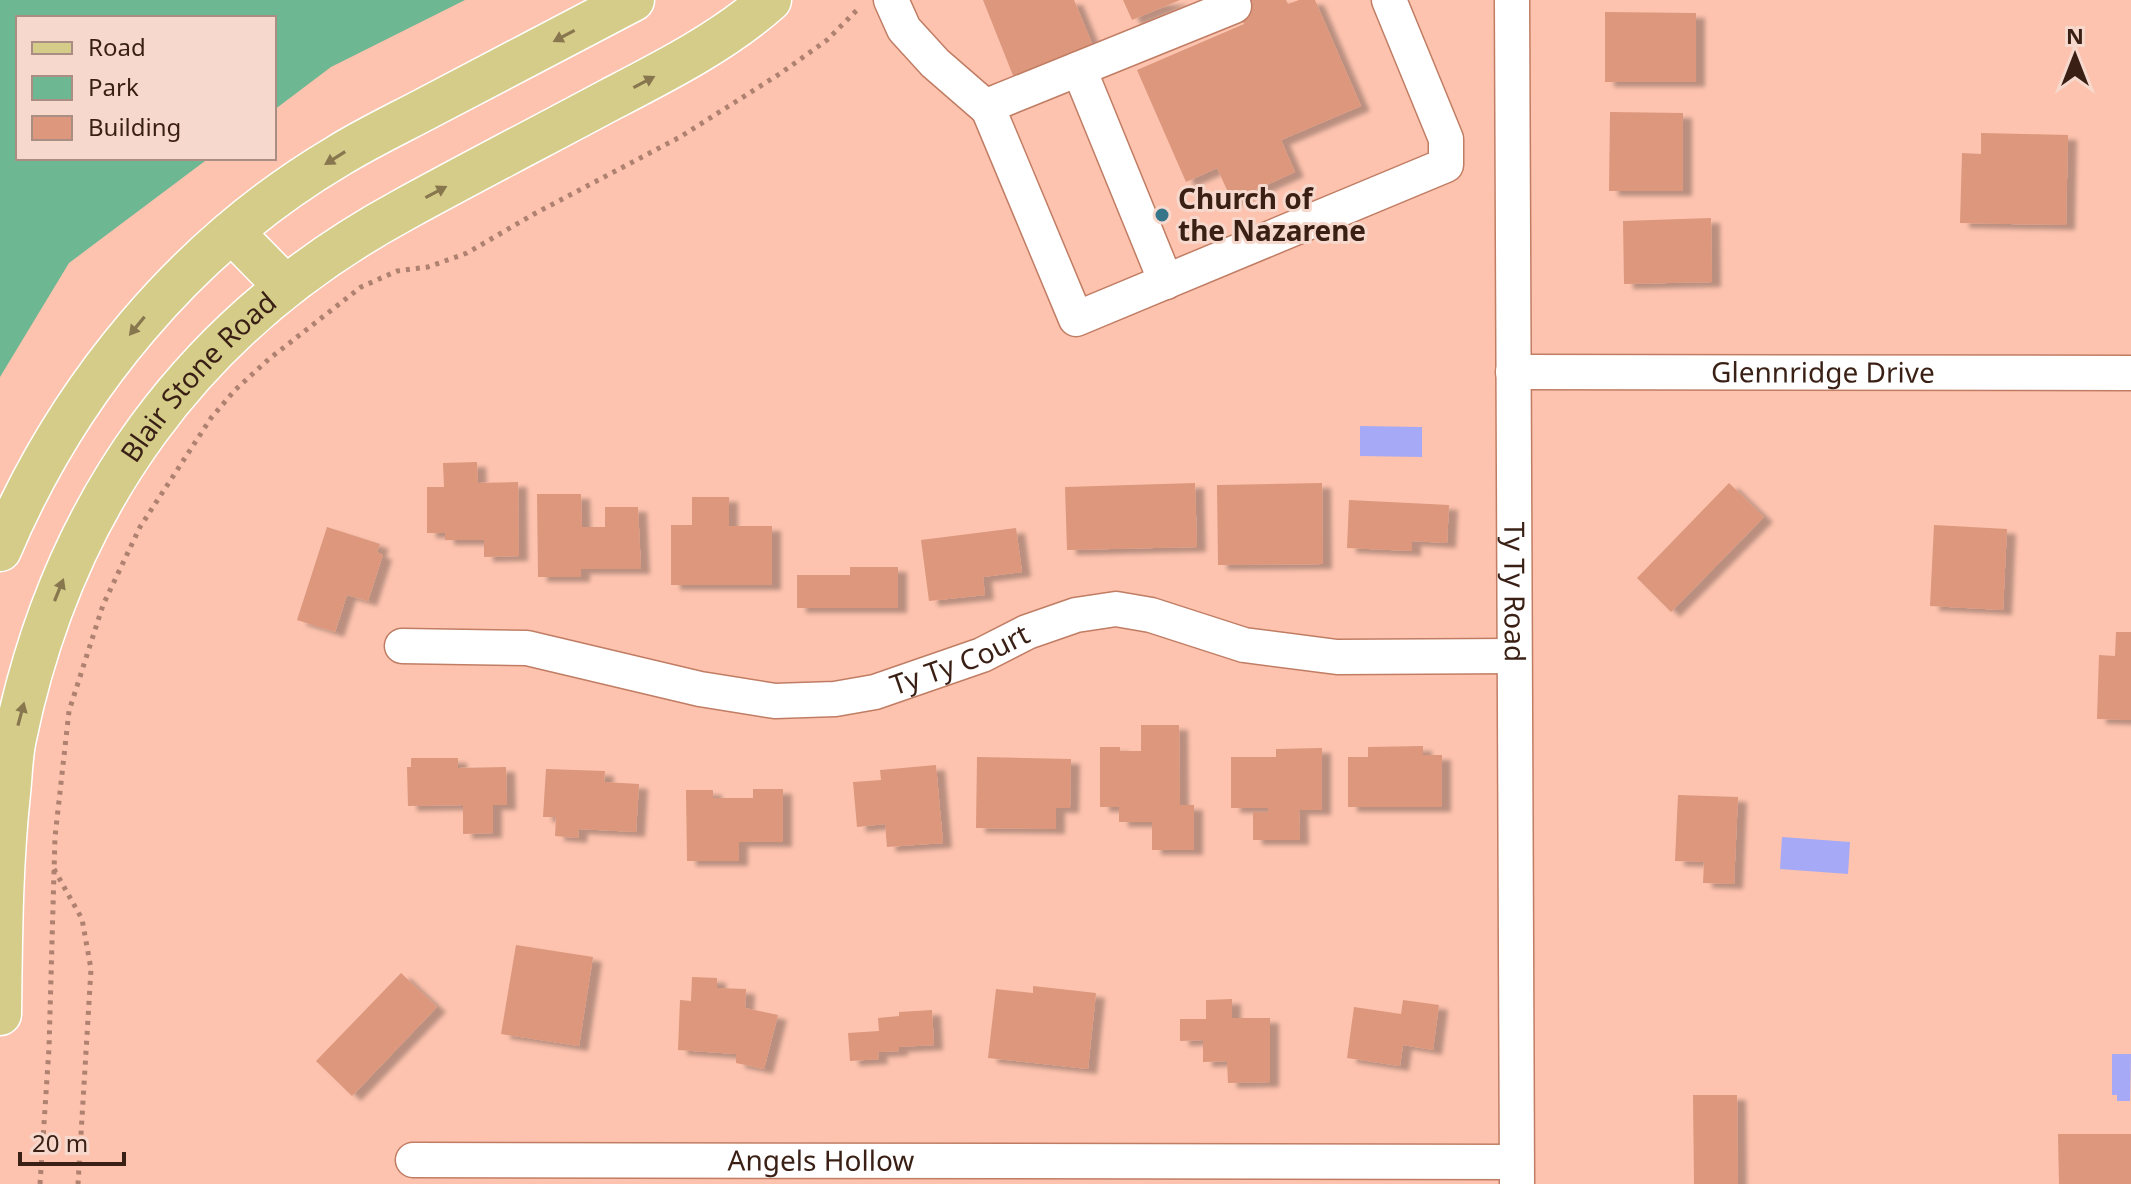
<svg xmlns="http://www.w3.org/2000/svg" width="2131" height="1184" font-family="'Noto Sans',sans-serif">
	<style>
		.green { fill: #6eb793 }
		.water { fill: #a6a9f6 }
		.building { fill: #dc977d; filter: url(#shadow) }
		.lines { fill: none; stroke-linecap: round; stroke-linejoin: round }
		.minor-casing { stroke: #c07d64; stroke-width: 37 }
		.major-casing { stroke: #fff; stroke-width: 45 }
		.path { stroke: #ae8170; stroke-width: 5; stroke-dasharray: 4 6; stroke-linecap: butt }
		.minor { stroke: #fff; stroke-width: 34 }
		.major { stroke: #d5cc89; stroke-width: 42 }
		.oneway { fill: #87764e }
		.poi-dot { fill: #36768a; stroke: #f6d8cd; stroke-width: 3 }
		.labels { text-anchor: middle; stroke-width: 6; stroke-linejoin: round; paint-order: stroke }
		.poi-label { font-size: 28px; font-weight: bold; fill: #391f14; stroke: #f6d8cd; text-anchor: start }
		.street-label { font-size: 28px; fill: #391f14; stroke: #f6d8cd }
	</style>
	<defs>
		<filter id="shadow"><feDropShadow dx="9" dy="5" stdDeviation="2" flood-color="#0004"/></filter>
	</defs>
	<rect width="100%" height="100%" fill="#fdc3ae"/>
	<!-- green -->
	<polygon class="green" points="0,0 465,0 331,67 274,110 274,18 18,18 18,158 209,158 69,263 0,377"/>
	<!-- water -->
	<g class="water">
		<polygon points="1360,426 1422,427 1422,457 1360,456"/>
		<polygon points="1782,837 1850,842 1848,874 1780,869"/>
		<polygon points="2112,1054 2131,1054 2130,1101 2117,1101 2117,1095 2112,1095"/>
	</g>
	<!-- building -->
	<g class="building">
		<polygon points="983,0 1074,0 1093,46 1014,78"/>
		<polygon points="1123,0 1180,0 1132,20"/>
		<polygon points="1233,0 1286,0 1288,4 1299,0 1315,0 1361,106 1281,140 1295,172 1232,201 1217,168 1186,182 1137,70 1244,24"/>
		<polygon points="1605,12 1696,13 1696,82 1605,82"/>
		<polygon points="1610,112 1683,113 1683,191 1609,191"/>
		<polygon points="1981,133 2068,135 2066,225 1960,223 1962,153 1981,154"/>
		<polygon points="1711,218 1712,282 1624,284 1623,221"/>
		<polygon points="477,462 478,483 518,482 519,556 484,557 484,540 445,540 445,533 427,533 427,487 444,487 443,463"/>
		<polygon points="1195,483 1197,547 1067,550 1065,487"/>
		<polygon points="1322,483 1323,564 1218,565 1217,485"/>
		<polygon points="1729,483 1764,517 1671,612 1637,578"/>
		<polygon points="537,494 581,494 582,527 605,527 605,507 638,507 641,569 581,569 581,577 538,577"/>
		<polygon points="692,497 729,497 729,526 772,526 772,585 671,585 671,525 692,525"/>
		<polygon points="1349,500 1449,505 1447,543 1412,541 1412,551 1347,548"/>
		<polygon points="1934,525 2007,529 2003,610 1930,606"/>
		<polygon points="327,527 380,544 377,552 383,555 368,601 347,595 335,632 297,620"/>
		<polygon points="1016,528 1022,572 983,577 985,595 929,601 921,540"/>
		<polygon points="850,567 898,567 898,608 797,608 797,575 850,575"/>
		<polygon points="2116,632 2131,632 2131,720 2097,719 2099,655 2115,656"/>
		<polygon points="1141,725 1179,725 1180,805 1194,805 1194,850 1152,850 1152,822 1119,822 1119,807 1100,807 1100,747 1120,747 1120,751 1141,751"/>
		<polygon points="1423,746 1423,755 1442,755 1442,807 1348,807 1348,757 1368,757 1368,747"/>
		<polygon points="1322,748 1322,810 1299,810 1300,840 1253,840 1253,812 1268,812 1268,808 1231,808 1231,757 1276,757 1276,749"/>
		<polygon points="977,757 1071,759 1070,808 1056,808 1056,829 976,828"/>
		<polygon points="411,758 458,758 458,768 506,767 507,805 493,805 493,833 463,834 463,805 408,806 407,767 411,767"/>
		<polygon points="936,765 943,843 887,847 885,824 857,827 853,782 881,780 880,770"/>
		<polygon points="546,769 605,771 604,782 639,784 636,832 579,829 578,838 555,836 556,817 543,817"/>
		<polygon points="753,789 783,789 783,842 739,842 739,861 687,861 686,790 713,790 713,798 753,798"/>
		<polygon points="1678,795 1738,797 1734,884 1703,883 1704,862 1675,861"/>
		<polygon points="516,945 593,957 579,1046 501,1034"/>
		<polygon points="401,973 437,1007 352,1096 316,1061"/>
		<polygon points="692,977 717,978 717,988 746,989 745,1008 778,1015 764,1069 736,1063 736,1054 678,1050 680,1000 691,1001"/>
		<polygon points="1033,986 1096,993 1088,1069 988,1058 996,989 1033,993"/>
		<polygon points="1232,999 1232,1018 1270,1018 1270,1082 1228,1083 1227,1061 1203,1062 1203,1040 1180,1041 1180,1019 1206,1019 1206,1000"/>
		<polygon points="1403,1000 1439,1005 1433,1050 1403,1045 1400,1066 1347,1058 1354,1007 1401,1014"/>
		<polygon points="932,1010 934,1045 899,1047 899,1051 878,1052 879,1059 850,1061 848,1033 879,1031 878,1018 899,1016 899,1012"/>
		<polygon points="1693,1095 1737,1095 1738,1184 1694,1184"/>
		<polygon points="2058,1134 2131,1134 2131,1184 2059,1184"/>
	</g>
	<g class="lines">
		<defs>
			<g id="minor">
				<polyline points="891,0 904,29 935,63 988,109"/>
				<path id="s1" d="M1512,0L1517,1184"/>
				<polyline points="1234,6 987,106 1076,319 1446,165 1446,139 1389,0"/>
				<polyline points="1079,69 1166,282"/>
				<path id="s2" d="M1513,372L2131,373"/>
				<path id="s3" d="M402,646L527,648L700,689L775,701L835,699L875,692L982,655L1027,632L1076,615L1116,609L1151,615L1244,645L1337,657L1514,656"/>
				<path id="s4" d="M413,1160L1516,1162"/>
			</g>
			<g id="major">
				<polyline points="232,232 285,286"/>
				<path d="M0,550C68,389 186,246 338,156C367,138 399,123 429,107C497,71 565,36 633,0"/>
				<path id="s5" d="M0,1014C1,940 1,867 9,793C11,775 11,756 15,738C63,504 193,324 403,210C472,172 542,136 611,99C665,71 724,41 770,0"/>
			</g>
		</defs>
		<!-- minor casing -->
		<use href="#minor" class="minor-casing"/>
		<!-- major casing -->
		<use href="#major" class="major-casing"/>
		<!-- path -->
		<g class="path">
			<polyline points="54,869 82,919 91,969 78,1184"/>
			<polyline points="40,1184 49,1048 55,837 69,711 103,605 140,527 211,418 235,390 269,359 361,287 397,271 428,267 467,253 534,214 680,137 781,73 827,40 860,7"/>
		</g>
		<!-- minor -->
		<use href="#minor" class="minor"/>
		<!-- major -->
		<use href="#major" class="major"/>
	</g>
	<!-- one-way arrows -->
	<defs><path id="oneway-solid" d="M-6-.8H1V-3.2L6.5 0L1 3.2V.8H-6Z" transform="scale(2)"/></defs>
	<g class="oneway">
		<use href="#oneway-solid" transform="translate(564 36) rotate(152)"/>
		<use href="#oneway-solid" transform="translate(644 82) rotate(-28)"/>
		<use href="#oneway-solid" transform="translate(335 158) rotate(148)"/>
		<use href="#oneway-solid" transform="translate(436 192) rotate(-28)"/>
		<use href="#oneway-solid" transform="translate(137 326) rotate(129)"/>
		<use href="#oneway-solid" transform="translate(59 590) rotate(-68)"/>
		<use href="#oneway-solid" transform="translate(21 714) rotate(-75)"/>
	</g>
	<!-- markers -->
	<circle class="poi-dot" cx="1162" cy="215" r="8"/>
	<g class="labels">
		<!-- poi labels -->
		<g class="poi-label">
			<text x="1178" y="209">Church of<tspan x="1178" dy="32">the Nazarene</tspan></text>
		</g>
		<!-- street labels -->
		<g class="street-label">
			<text dy="10" stroke="none"><textPath href="#s2" startOffset="310">Glennridge Drive</textPath></text>
			<text dy="10" stroke="none"><textPath href="#s5" startOffset="688">Blair Stone Road</textPath></text>
			<text dy="10" stroke="none"><textPath href="#s1" startOffset="592">Ty Ty Road</textPath></text>
			<text dy="10" stroke="none"><textPath href="#s3" startOffset="570">Ty Ty Court</textPath></text>
			<text dy="10" stroke="none"><textPath href="#s4" startOffset="408">Angels Hollow</textPath></text>
		</g>
	</g>
	<!-- legend -->
	<rect x="16" y="16" width="260" height="144" fill="#f6d8cd" stroke="#aa8e83" stroke-width="2"/>
	<rect x="32" y="42" width="40" height="12" fill="#d5cc89" stroke="#aa8e83" stroke-width="2"/>
	<text x="88" y="56" font-size="24" fill="#391f14">Road</text>
	<rect x="32" y="76" width="40" height="24" fill="#6eb793" stroke="#aa8e83" stroke-width="2"/>
	<text x="88" y="96" font-size="24" fill="#391f14">Park</text>
	<rect x="32" y="116" width="40" height="24" fill="#dc977d" stroke="#aa8e83" stroke-width="2"/>
	<text x="88" y="136" font-size="24" fill="#391f14">Building</text>
	<!-- north arrow -->
	<g transform="translate(2075 56)" stroke="#f6d8cd" stroke-width="6" paint-order="stroke">
	<path d="M0-6L14 30L0 20L-14 30Z" fill="#391f14"/>
	<text y="-12" font-size="22" font-weight="bold" text-anchor="middle" fill="#391f14">N</text>
	</g>
	<!-- scale -->
	<path d="M20 1152v12h104v-12" fill="none" stroke="#391f14" stroke-width="4"/>
	<text x="32" y="1152" font-size="24" fill="#391f14" stroke="#f6d8cd" stroke-width="6" paint-order="stroke">20 m</text>
</svg>
